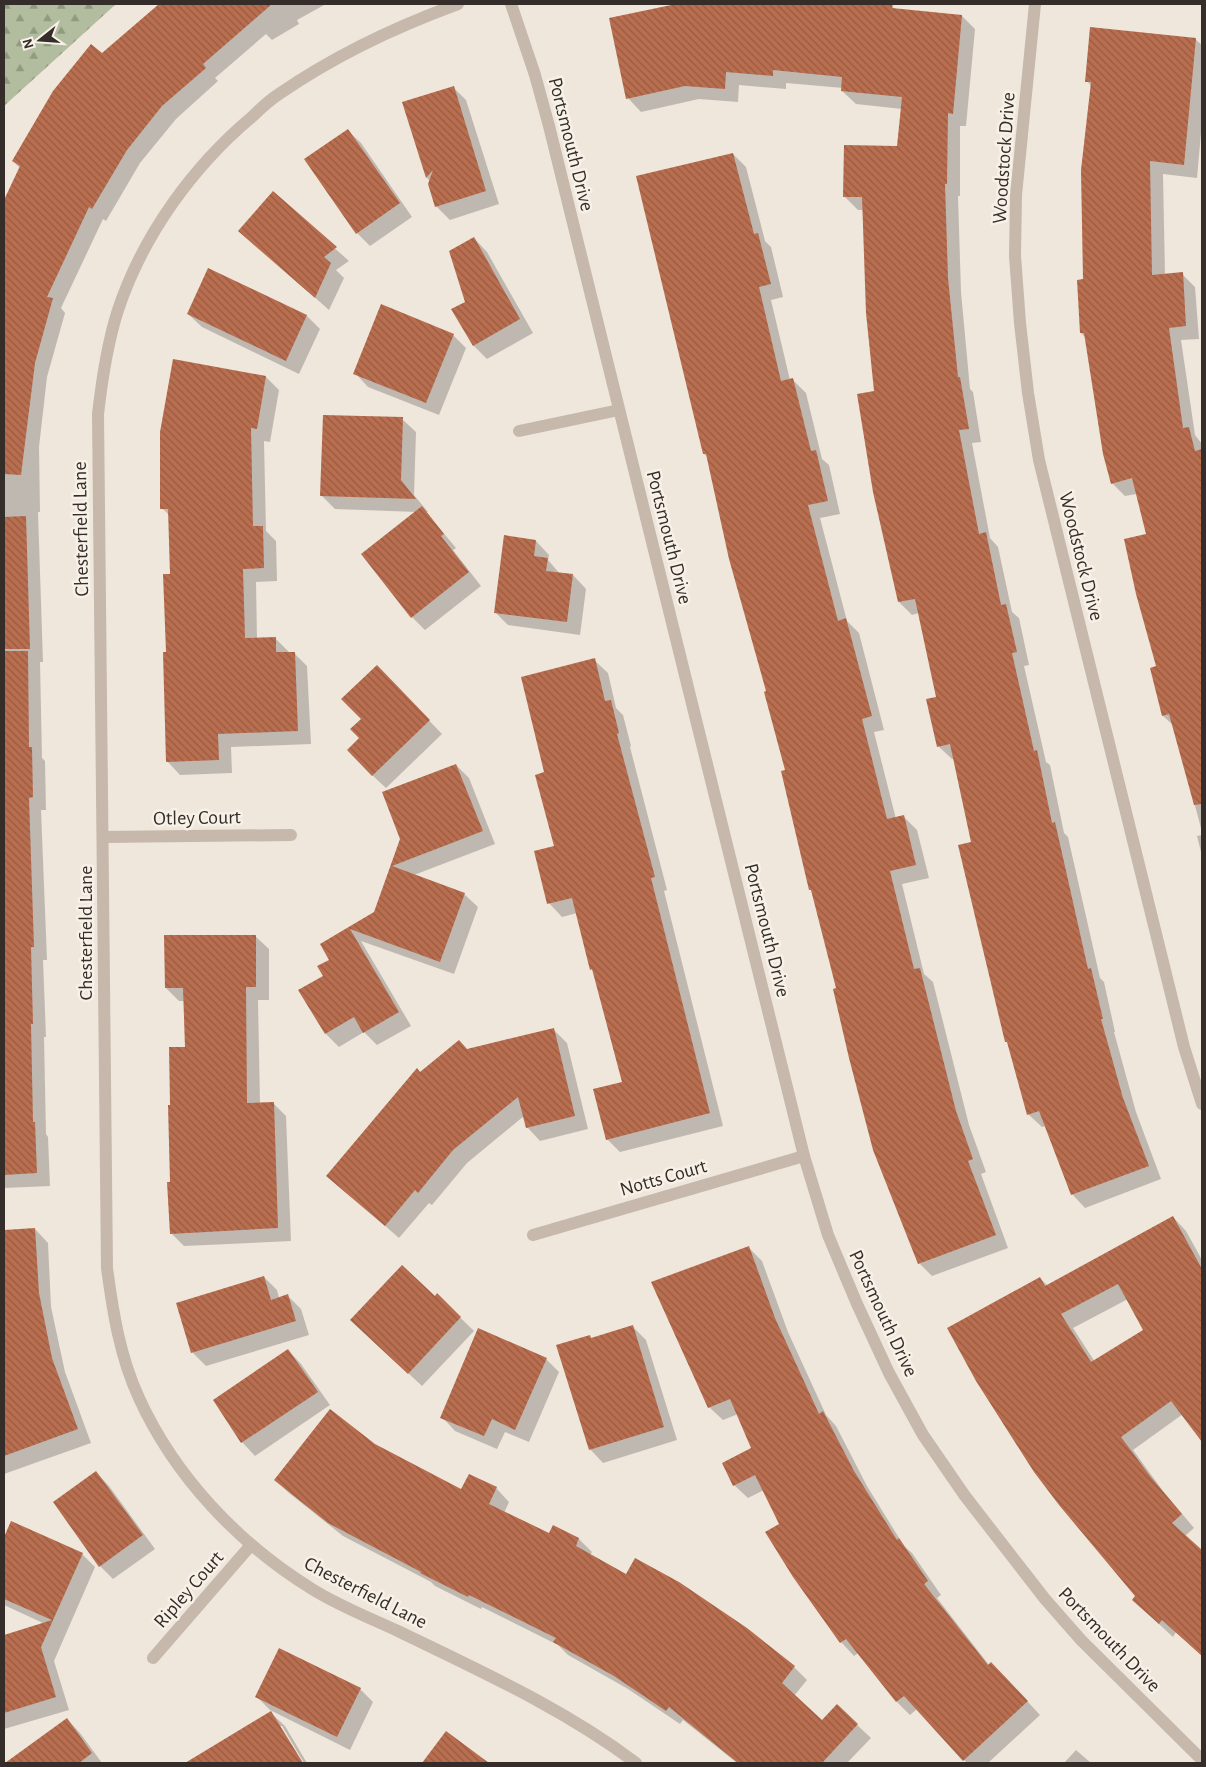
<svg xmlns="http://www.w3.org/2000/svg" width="1206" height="1767" font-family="'Alegreya Sans',sans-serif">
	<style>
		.forest { fill: url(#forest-firs) }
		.shadow { fill: #0003; fill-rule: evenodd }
		.building { fill: url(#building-back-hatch); fill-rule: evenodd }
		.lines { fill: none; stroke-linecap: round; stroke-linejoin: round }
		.street { stroke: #c6b8aa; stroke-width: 12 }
		.labels { text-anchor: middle; stroke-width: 5; stroke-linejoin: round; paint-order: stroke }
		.street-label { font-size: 20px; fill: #342d29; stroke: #f7f1e8 }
	</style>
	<defs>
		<pattern id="forest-firs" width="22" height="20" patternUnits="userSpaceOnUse" patternTransform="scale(1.25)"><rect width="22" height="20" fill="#b1bd9e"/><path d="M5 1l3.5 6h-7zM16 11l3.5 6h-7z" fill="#919a81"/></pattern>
		<pattern id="building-back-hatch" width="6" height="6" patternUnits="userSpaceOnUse" patternTransform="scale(1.25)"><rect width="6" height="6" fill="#b96e50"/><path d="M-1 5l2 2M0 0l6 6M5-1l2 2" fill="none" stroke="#975b42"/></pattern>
	</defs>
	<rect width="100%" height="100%" fill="#efe7dc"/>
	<!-- forest -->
	<polygon class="forest" points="4,4 116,4 4,106"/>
	<!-- shadow -->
	<g class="shadow">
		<polygon points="160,4 326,4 297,20 299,24 272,40 266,34 215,78 218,81 176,119 140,163 106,221 103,219 61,308 65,313 47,377 39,447 40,512 38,512 43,662 40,662 42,758 45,761 46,810 41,810 47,960 43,960 46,1037 44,1037 46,1134 48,1137 50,1186 4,1188 4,203 20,168 13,161 102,55"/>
		<polygon points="681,4 778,4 811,7 812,4 872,4 892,6 895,9 962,16 975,29 966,126 960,126 960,196 958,196 961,292 970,389 973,392 981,442 972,443 990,538 998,547 1012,612 1019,618 1029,665 1024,666 1046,762 1050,765 1064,833 1068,837 1100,978 1104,982 1115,1032 1114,1032 1136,1112 1161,1179 1085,1208 1072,1194 1046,1126 1042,1127 1028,1114 1009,1044 1006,1041 973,843 954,759 952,759 938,746 938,698 919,613 912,615 899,602 864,210 858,210 844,196 898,147 902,109 856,104 842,91 843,88 786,83 786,89 739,85 738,102 699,99 641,112 628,98 610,19"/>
		<polygon points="1195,39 1202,45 1202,122 1197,178 1163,174 1165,275 1182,274 1195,287 1199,339 1181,340 1195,435 1202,444 1202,832 1174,726 1163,716 1157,667 1147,534 1137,494 1125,496 1112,483 1086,338 1081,333 1092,87 1087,81"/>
		<polygon points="453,87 466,100 499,204 450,220 436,206 430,181 427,178 403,103"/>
		<polygon points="347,130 361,143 412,217 370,246 357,233"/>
		<polygon points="733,154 746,167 765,241 771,247 783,297 771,300 790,380 793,380 806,393 822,459 829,465 840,514 820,518 847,621 859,633 884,730 874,732 896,819 904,817 917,830 929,878 902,884 924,974 933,982 969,1125 986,1172 981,1174 1008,1248 932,1276 919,1263 813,892 811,890 787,771 708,457 704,454"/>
		<polygon points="273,193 349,261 336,270 344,278 329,310 240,231"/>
		<polygon points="474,238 487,252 533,333 487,359 474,346 467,302"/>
		<polygon points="209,270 307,316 320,329 299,374 202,327 188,314"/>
		<polygon points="453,335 466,348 439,415 368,387 355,373"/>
		<polygon points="266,377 279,390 270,442 264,441 266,531 276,541 277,581 256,582 257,639 275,638 288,651 289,653 294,653 307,666 311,744 231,747 232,773 180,775 167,761 167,653 172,575 170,516 162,508"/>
		<polygon points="402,419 416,432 414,495 428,512 426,512 456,548 453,550 481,586 425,630 412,617 363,555 417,512 335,509 322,496"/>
		<polygon points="536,541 549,555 548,560 560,574 573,575 586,589 580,635 508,625 495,612"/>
		<polygon points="594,660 608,673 616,708 623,715 631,746 630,747 667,890 664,891 723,1126 620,1152 607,1139 624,1083 595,973 591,969 577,913 562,917 549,903 555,847 546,773"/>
		<polygon points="390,680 442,734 386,788 372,775 361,738 362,719"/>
		<polygon points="456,765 469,778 495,844 414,875 464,894 478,907 454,974 361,941 411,1026 377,1045 364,1032 339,1047 326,1034 325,976 330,960 322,945 375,913 401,839"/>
		<polygon points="1202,835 1202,856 1197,836"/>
		<polygon points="255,936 269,949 269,1000 258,1000 260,1103 273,1103 286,1116 291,1241 184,1246 171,1233 171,1106 187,1048 185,1001 179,1001 166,988"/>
		<polygon points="554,1030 567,1043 588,1129 540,1141 527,1127 524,1116 467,1163 432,1205 429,1203 399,1238 328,1176 421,1073"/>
		<path d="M1173,1217L1186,1231L1202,1260V1440L1183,1414L1133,1450L1163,1491L1194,1528L1185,1536L1202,1552V1656L1176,1632L1173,1637L1133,1600L1137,1596L1040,1278L1048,1286ZM1128,1299L1144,1330L1095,1362L1073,1328Z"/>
		<polygon points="35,1229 48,1243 51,1307 65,1372 91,1443 4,1474 4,1231"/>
		<polygon points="749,1248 762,1261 788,1332 826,1415 836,1426 867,1486 904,1546 912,1553 941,1595 937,1598 989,1665 1005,1677 1040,1715 988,1763 967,1763 917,1709 910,1715 897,1702 858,1653 854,1656 841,1642 794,1577 781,1524 764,1490 748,1498 734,1485 753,1449 738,1414 723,1420 709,1407"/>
		<polygon points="264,1277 277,1290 279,1298 288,1296 301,1309 309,1335 206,1366 193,1353 178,1303"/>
		<polygon points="437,1295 474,1331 422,1386 365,1333"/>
		<polygon points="633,1327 646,1340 677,1440 603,1463 590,1449 590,1337 592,1339"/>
		<polygon points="288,1350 301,1364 330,1405 255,1456 242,1442 214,1400"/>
		<polygon points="546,1359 559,1372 529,1442 505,1432 497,1449 455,1431 442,1417"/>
		<polygon points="374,1445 461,1491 496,1488 509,1502 504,1513 549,1535 579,1539 592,1552 590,1555 794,1667 807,1680 794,1696 822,1722 837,1706 871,1738 847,1763 737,1763 683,1720 680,1724 628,1689 568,1655 558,1645 482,1607 481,1609 435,1586 431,1582 343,1536 289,1493 275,1480"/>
		<polygon points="96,1472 109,1486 155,1549 113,1579 100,1566"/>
		<polygon points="12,1523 82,1554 95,1567 54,1661 69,1710 4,1729 4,1636 45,1624 4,1605 4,1540"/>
		<polygon points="360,1689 373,1702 350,1750 270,1710 257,1697"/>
		<polygon points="271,1713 285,1726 307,1763 304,1763 282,1726 279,1726 301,1763 218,1763 210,1750"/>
		<polygon points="67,1719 80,1733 102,1763 7,1763"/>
		<polygon points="446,1733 487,1763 424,1763"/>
		<polygon points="1076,1750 1091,1763 1064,1763"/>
	</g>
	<!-- building -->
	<g class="building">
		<polygon points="159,4 272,4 203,64 206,68 162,106 127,150 92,209 89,207 47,297 53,298 35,363 21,475 4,474 4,200 20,166 12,161 53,91 91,44 102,53"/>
		<polygon points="676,4 893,4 892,8 962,15 953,114 948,113 947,184 945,184 948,278 958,377 960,377 969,429 959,430 979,534 986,532 1001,605 1006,604 1017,652 1012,653 1034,751 1037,750 1052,823 1055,822 1088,969 1091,968 1103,1019 1101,1019 1123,1098 1149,1166 1071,1195 1039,1111 1027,1115 1007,1042 1005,1042 958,845 971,842 950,744 937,747 926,699 936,697 915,599 898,602 873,492 857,394 874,391 866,313 862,197 843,197 844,145 897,146 902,97 841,91 842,77 773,70 773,76 726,72 725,89 685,86 626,99 609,18"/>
		<polygon points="1090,27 1196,38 1184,165 1150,161 1152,275 1183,272 1186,326 1169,328 1183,428 1189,427 1195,451 1202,449 1202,804 1194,805 1169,714 1162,716 1150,668 1156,666 1136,594 1124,539 1146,534 1132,478 1111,484 1103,454 1084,333 1080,333 1077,280 1083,279 1081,170 1091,82 1085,82"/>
		<polygon points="454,86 486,191 435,207 428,184 433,170 426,178 402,102"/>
		<polygon points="348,129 400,203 356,234 304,159"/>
		<polygon points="733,153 754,234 758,233 771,284 759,287 781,381 793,378 811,451 816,450 828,501 808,505 838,621 846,618 872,716 862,719 887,819 904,815 916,865 890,871 914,969 920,968 956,1111 973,1159 968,1161 996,1235 918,1264 873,1150 849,1058 833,989 836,988 811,890 809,890 781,771 785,770 764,692 766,691 729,559 706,454 703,454 636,176"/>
		<polygon points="273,191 337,247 324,257 331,263 315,298 238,231"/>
		<polygon points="474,237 520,319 473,346 451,309 465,302 449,251"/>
		<polygon points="208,268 307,315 286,361 187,314"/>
		<polygon points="381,304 454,334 426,403 353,374"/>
		<polygon points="173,359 266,376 257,429 251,428 253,526 263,526 264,568 243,569 245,638 276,637 276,652 295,652 298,731 218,734 219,760 166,762 163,652 166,652 163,574 170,574 168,509 160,509 160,432"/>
		<polygon points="323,415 403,417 401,480 416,499 320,496"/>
		<polygon points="422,506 444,534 441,536 469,572 411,618 361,554"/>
		<polygon points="26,516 30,649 4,649 4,517"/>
		<polygon points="504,535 536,540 534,556 548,558 546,571 573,574 567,622 494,613"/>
		<polygon points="4,651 28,651 29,747 32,747 33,797 29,798 34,947 31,947 33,1024 31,1024 33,1122 35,1122 37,1173 4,1175"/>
		<polygon points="595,658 605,701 611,700 619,733 617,734 655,877 651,878 710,1113 606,1140 593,1089 622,1082 592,969 590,970 572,898 547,904 534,851 554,846 535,775 544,772 521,677"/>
		<polygon points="377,665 430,720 372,776 347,750 359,738 350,729 361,719 341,699"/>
		<polygon points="456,764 483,831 392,866 465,893 440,962 350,929 399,1012 363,1033 354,1017 325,1034 298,990 323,976 317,966 329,960 320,944 374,912 400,839 382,792"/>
		<polygon points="164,935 256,935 256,987 246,987 247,1103 274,1102 278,1228 170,1234 167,1182 170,1182 168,1105 170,1105 169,1047 185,1047 183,988 165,988"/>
		<polygon points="554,1028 575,1116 526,1128 518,1097 453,1150 418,1193 415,1190 385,1226 326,1176 417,1068 420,1072 459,1040 467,1049"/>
		<path d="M1173,1216L1202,1269V1442L1171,1401L1121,1437L1150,1476L1182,1514L1172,1523L1202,1550V1656L1162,1620L1159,1624L1132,1600L1135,1596L1059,1505L1034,1472L976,1381L947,1328L1040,1277L1045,1286ZM1118,1284L1143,1330L1091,1362L1061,1314Z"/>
		<polygon points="35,1228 39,1293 52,1358 78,1429 4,1456 4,1230"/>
		<polygon points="749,1246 775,1318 819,1414 823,1411 854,1471 897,1540 899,1538 928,1581 924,1584 988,1665 991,1662 1028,1701 963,1761 904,1696 896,1702 846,1639 840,1643 793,1577 765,1532 779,1524 755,1475 733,1486 722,1463 751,1448 730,1399 708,1408 651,1282"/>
		<polygon points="402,1265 435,1296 437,1293 461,1317 408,1374 350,1320"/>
		<polygon points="264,1276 271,1300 288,1294 296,1321 191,1353 176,1303"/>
		<polygon points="633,1325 664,1427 589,1450 556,1345 590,1335 591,1338"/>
		<polygon points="478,1328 547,1358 515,1430 492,1419 484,1436 440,1418"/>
		<polygon points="288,1349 318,1392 241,1443 213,1400"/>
		<polygon points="330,1409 375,1444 461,1489 469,1474 497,1487 489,1504 549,1533 553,1525 579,1538 576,1546 626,1574 635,1558 679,1582 747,1628 795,1666 782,1683 822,1720 837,1704 858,1724 822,1763 738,1763 669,1707 666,1711 614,1676 553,1642 556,1638 469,1595 468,1597 420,1573 421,1572 328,1523 274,1480"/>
		<polygon points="96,1471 143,1535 99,1567 53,1502"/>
		<polygon points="11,1521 83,1553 41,1647 56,1697 4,1713 4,1635 52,1620 4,1599 4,1537"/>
		<polygon points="279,1648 361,1688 337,1737 255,1697"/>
		<polygon points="271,1711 303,1763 185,1763"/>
		<polygon points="67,1718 92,1753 79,1763 5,1763"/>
		<polygon points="446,1731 489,1763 422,1763"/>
	</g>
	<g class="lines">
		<!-- street -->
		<g class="street">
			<path d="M458,4C395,27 334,56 279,94C270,100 261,108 253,116C193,166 143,235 118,310C107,344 102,379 98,414L107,1268C113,1313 120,1357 139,1398C175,1477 239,1544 312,1589C339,1606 370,1618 398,1631C480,1671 563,1708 636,1763"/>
			<polyline points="511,4 535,75 549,126 804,1156 828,1235 857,1304 889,1373 923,1435 965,1496 1045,1599 1081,1640 1202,1760"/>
			<polyline points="1035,4 1016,195 1015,256 1020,323 1028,393 1039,460 1184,1047 1202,1104"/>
			<polyline points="519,431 619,410"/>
			<polyline points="103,837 291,835"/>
			<polyline points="533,1235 804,1156"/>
			<polyline points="153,1658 251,1545"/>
		</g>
	</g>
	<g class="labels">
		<!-- street labels -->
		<g class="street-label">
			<text transform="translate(572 144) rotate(76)" y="7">Portsmouth Drive</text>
			<text transform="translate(1003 158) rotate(-86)" y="7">Woodstock Drive</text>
			<text transform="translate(80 529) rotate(-91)" y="7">Chesterfield Lane</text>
			<text transform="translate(670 537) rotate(76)" y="7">Portsmouth Drive</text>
			<text transform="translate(1082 556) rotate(76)" y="7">Woodstock Drive</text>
			<text transform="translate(197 817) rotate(-1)" y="7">Otley Court</text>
			<text transform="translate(768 930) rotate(76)" y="7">Portsmouth Drive</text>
			<text transform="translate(85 933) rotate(-90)" y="7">Chesterfield Lane</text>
			<text transform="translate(663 1177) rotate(-16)" y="7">Notts Court</text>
			<text transform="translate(884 1313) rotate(65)" y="7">Portsmouth Drive</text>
			<text transform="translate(188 1589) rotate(-49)" y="7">Ripley Court</text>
			<text transform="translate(366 1592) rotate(27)" y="7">Chesterfield Lane</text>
			<text transform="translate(1110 1639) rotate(46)" y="7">Portsmouth Drive</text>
		</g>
	</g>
	<!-- border -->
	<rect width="1206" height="1767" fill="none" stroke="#342d29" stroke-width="10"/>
	<!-- north arrow -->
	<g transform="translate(40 40) rotate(253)" stroke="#f7f1e8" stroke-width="4" paint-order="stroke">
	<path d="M0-4L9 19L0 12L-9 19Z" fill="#342d29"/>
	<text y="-8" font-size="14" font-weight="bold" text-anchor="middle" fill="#342d29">N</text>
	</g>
</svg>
